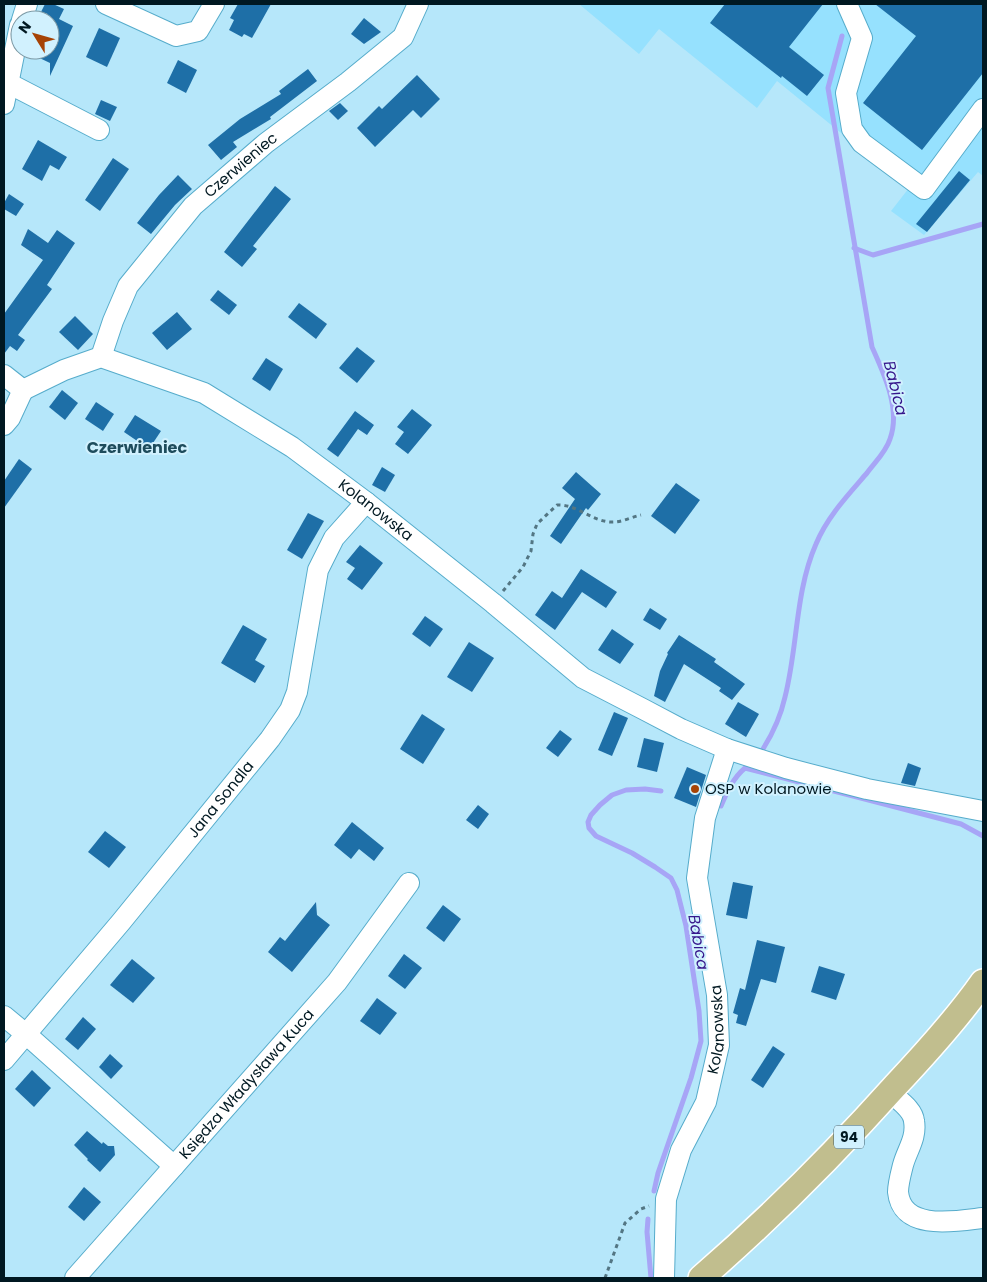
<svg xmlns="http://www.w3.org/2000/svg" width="987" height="1282" font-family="Poppins,sans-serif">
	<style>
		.built { fill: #96e1fe }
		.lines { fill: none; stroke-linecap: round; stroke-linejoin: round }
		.stream { stroke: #a7a5f6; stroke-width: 5 }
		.building { fill: #1e6fa7 }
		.minor-casing { stroke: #56accb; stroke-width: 22 }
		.major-casing { stroke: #fff; stroke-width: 28 }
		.path { stroke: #537683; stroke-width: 3; stroke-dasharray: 4 4; stroke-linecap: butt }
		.minor { stroke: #fff; stroke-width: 20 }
		.major { stroke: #c1be8e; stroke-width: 25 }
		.poi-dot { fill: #a64306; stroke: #d1f1fe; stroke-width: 2 }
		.labels { text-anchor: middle; stroke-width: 4; stroke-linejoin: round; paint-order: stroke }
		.shield { fill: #d1f1fe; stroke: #3f5963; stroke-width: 1 }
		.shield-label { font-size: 14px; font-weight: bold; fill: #001821 }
		.street-label { font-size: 15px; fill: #001821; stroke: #d1f1fe }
		.poi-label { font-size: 15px; fill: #001821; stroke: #d1f1fe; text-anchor: start }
		.water-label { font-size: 16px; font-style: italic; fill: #36178c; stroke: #d1f1fe }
		.neighbourhood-label { font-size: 16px; font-weight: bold; fill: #1e4c5c; stroke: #d1f1fe }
	</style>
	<rect width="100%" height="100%" fill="#b6e7fa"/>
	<!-- built -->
	<polygon class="built" points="579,4 983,4 983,176 978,172 924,235 891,211 909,188 777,81 757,108 659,29 639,54"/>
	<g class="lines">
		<!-- stream -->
		<g class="stream">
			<polyline points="854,248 873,255 983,224"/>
			<path d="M763,749C773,733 781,715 785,697C798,646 795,592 816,544C827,517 848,495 867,473C875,462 886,452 890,439C901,409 884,374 872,347L828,88L842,36"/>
			<path d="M721,806C727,792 733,778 745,768L961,824L983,836"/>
			<polyline points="654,1191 658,1173 691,1078 701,1041 699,1011 686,926 677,890 671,878 655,867 632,853 596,836 589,828 588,822 591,815 600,805 612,795 626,790 645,789 661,791"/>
			<polyline points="648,1219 647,1232 651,1278"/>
		</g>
	</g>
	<!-- building -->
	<g class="building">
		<polygon points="45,4 53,4 64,9 59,19 73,26 50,76 50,63 27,52 27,50 50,50 50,20 37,20"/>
		<polygon points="238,4 271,4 252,38 244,34 242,37 229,30 234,20 230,18"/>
		<polygon points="725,4 823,4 789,47 824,75 807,96 782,76 781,78 710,23"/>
		<polygon points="875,4 983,4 983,73 922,150 863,103 916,36"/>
		<polygon points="364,18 381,32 364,44 351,34"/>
		<polygon points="99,28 120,38 107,67 86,57"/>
		<polygon points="178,60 197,70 186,93 167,83"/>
		<polygon points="308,69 317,81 270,117 271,119 233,142 237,147 221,160 208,145 240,119 281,94 279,91"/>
		<polygon points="417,75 440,99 421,118 413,110 375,147 357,128 379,106 382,109"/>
		<polygon points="101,100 117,107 110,121 95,114"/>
		<polygon points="340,103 348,111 338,120 329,111"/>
		<polygon points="38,140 67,157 59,170 50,165 42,181 22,169"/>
		<polygon points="113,158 129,169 100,211 85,200"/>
		<polygon points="959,171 970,180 927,232 916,224"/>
		<polygon points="178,175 192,189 175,205 151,234 137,223 159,195"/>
		<polygon points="275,186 291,199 253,246 257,249 242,267 224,252"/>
		<polygon points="9,194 24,204 16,216 4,209 4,203"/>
		<polygon points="28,229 48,243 57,230 75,243 47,285 52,289 18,335 25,340 17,351 10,346 4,354 4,314 43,260 21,245"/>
		<polygon points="218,290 237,305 229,315 210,300"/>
		<polygon points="299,303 327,324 316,339 288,317"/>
		<polygon points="177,312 192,329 167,350 152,333"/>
		<polygon points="75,316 93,334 78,350 59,332"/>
		<polygon points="357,347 375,361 357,383 339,368"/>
		<polygon points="266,358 283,369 270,391 252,379"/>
		<polygon points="62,390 78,403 65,420 49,407"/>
		<polygon points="96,402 114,414 103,431 85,419"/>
		<polygon points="412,409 432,425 408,454 395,444 404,432 397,427"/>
		<polygon points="355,411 374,425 367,435 358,429 338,457 327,449"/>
		<polygon points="135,415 161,431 149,449 124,432"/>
		<polygon points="19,459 32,469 4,508 4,481"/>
		<polygon points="382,467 395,475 385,492 372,485"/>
		<polygon points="576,472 601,494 588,510 586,508 561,544 550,536 575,499 562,488"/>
		<polygon points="676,483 700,500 675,534 651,516"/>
		<polygon points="308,513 324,521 302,559 287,550"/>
		<polygon points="360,545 383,563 362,590 347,579 355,568 346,562"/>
		<polygon points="581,569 617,592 606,608 582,592 555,630 535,615 552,591 562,598"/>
		<polygon points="650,608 667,619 660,630 643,620"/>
		<polygon points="425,616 443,629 430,647 412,634"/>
		<polygon points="243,625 267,639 255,660 265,666 255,683 221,663"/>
		<polygon points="612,629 634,644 620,664 598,650"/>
		<polygon points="679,635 716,659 714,662 745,684 732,700 719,691 721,688 684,664 665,702 654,696 660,671 668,654 667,653"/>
		<polygon points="469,642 494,658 472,692 447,677"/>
		<polygon points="738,702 759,714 746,737 725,724"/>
		<polygon points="614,712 628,718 612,756 598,750"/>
		<polygon points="422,714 445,729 423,764 400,749"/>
		<polygon points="560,730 572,739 558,757 546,748"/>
		<polygon points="644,738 664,743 657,772 637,767"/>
		<polygon points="908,763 921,768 915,786 901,783"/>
		<polygon points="687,767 706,775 696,807 674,798"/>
		<polygon points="478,805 489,814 478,829 466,820"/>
		<polygon points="352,822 384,848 374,861 359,849 351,859 334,845"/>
		<polygon points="105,831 126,847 109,868 88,852"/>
		<polygon points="733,882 753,886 747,919 726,915"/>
		<polygon points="316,902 317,915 330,925 292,972 268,952 280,937 285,941"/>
		<polygon points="443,905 461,919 444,942 426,928"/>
		<polygon points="757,940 785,947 776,983 761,979 746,1026 736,1023 738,1015 733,1013 740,988 745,990"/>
		<polygon points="404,954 422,968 405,989 388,976"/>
		<polygon points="132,959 155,978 133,1003 110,985"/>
		<polygon points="819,966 845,974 836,1000 811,992"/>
		<polygon points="377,998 397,1013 380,1035 360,1021"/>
		<polygon points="83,1017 96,1029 78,1050 65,1039"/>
		<polygon points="773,1046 785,1054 763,1088 751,1080"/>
		<polygon points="110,1054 123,1066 111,1079 99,1067"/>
		<polygon points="32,1070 51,1088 34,1107 15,1089"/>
		<polygon points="87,1131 102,1144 103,1142 108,1146 114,1146 115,1155 100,1172 87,1160 88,1159 74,1145"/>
		<polygon points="84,1187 101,1202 84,1221 68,1207"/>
	</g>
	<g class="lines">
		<defs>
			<g id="minor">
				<polyline points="106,4 176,36 198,31 214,4"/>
				<polyline points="847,4 862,38 846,93 852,129 862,143 924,189 983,109"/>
				<polyline points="22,20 27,4"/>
				<polyline points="8,83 99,130"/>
				<polyline points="4,104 20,25"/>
				<path id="s1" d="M101,357L113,321L128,286L193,206L266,143L348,82L403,37L418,4"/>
				<polyline points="4,375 23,390"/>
				<path id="s2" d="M23,390L64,370L101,357L204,393L292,447L366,502L493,603L583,678L643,709L681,729L727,749L786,768L867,789L983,811"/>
				<polyline points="4,425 10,418 23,390"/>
				<polyline points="4,1016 27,1035 174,1166"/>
				<path id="s3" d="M4,1060L121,922L270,739L290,710L297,692L318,570L334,538L366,502"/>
				<path d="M890,1092C898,1100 913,1109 914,1121C917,1138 907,1150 903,1165C901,1173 898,1184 898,1192C902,1232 957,1221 983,1218"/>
				<path id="s4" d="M75,1278L337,982L409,883"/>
				<path id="s5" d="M664,1278L666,1199L681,1150L706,1102L719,1045L717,995L697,878L705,818L727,749"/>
			</g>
			<path id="major" d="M701,1278C769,1219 834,1154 895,1086C926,1053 957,1019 983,982"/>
		</defs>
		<!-- minor casing -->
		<use href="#minor" class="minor-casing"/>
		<!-- major casing -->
		<use href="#major" class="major-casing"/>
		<!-- path -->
		<g class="path">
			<path d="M503,591L523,567L531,551L533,534L537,524L557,505C578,504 593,523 614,522C622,522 632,517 641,515"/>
			<polyline points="605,1278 625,1223 641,1209 649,1206"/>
		</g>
		<!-- minor -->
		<use href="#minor" class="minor"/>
		<!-- major -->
		<use href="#major" class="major"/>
	</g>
	<!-- markers -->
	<circle class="poi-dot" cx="695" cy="789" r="5"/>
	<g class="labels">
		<!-- shield labels -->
		<rect class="shield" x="834" y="1125.5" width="30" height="23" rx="4"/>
		<g class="shield-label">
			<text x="849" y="1142">94</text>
		</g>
		<!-- street labels -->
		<g class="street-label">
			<text dy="5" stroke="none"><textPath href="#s1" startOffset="242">Czerwieniec</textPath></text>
			<text dy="5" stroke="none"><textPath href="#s2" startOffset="402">Kolanowska</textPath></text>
			<text dy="5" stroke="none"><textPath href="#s3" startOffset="339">Jana Sondla</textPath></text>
			<text dy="5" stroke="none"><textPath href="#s5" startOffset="258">Kolanowska</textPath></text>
			<text dy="5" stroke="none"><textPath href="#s4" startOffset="259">Księdza Władysława Kuca</textPath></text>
		</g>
		<!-- poi labels -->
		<g class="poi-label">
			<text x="705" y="794">OSP w Kolanowie</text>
		</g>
		<!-- water labels -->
		<g class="water-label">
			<text transform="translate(896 388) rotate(76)" y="6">Babica</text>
			<text transform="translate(699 942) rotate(80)" y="6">Babica</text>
		</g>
		<!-- neighbourhood labels -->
		<g class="neighbourhood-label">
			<text x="137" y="453">Czerwieniec</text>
		</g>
	</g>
	<!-- border -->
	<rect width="987" height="1282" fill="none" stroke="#001821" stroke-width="10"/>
	<!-- north arrow -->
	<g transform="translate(35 35) rotate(307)"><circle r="24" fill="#d1f1fe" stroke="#7d9aa6"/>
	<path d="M0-4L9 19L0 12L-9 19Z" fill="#a64306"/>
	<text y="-8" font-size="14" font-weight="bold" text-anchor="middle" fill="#001821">N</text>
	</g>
</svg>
